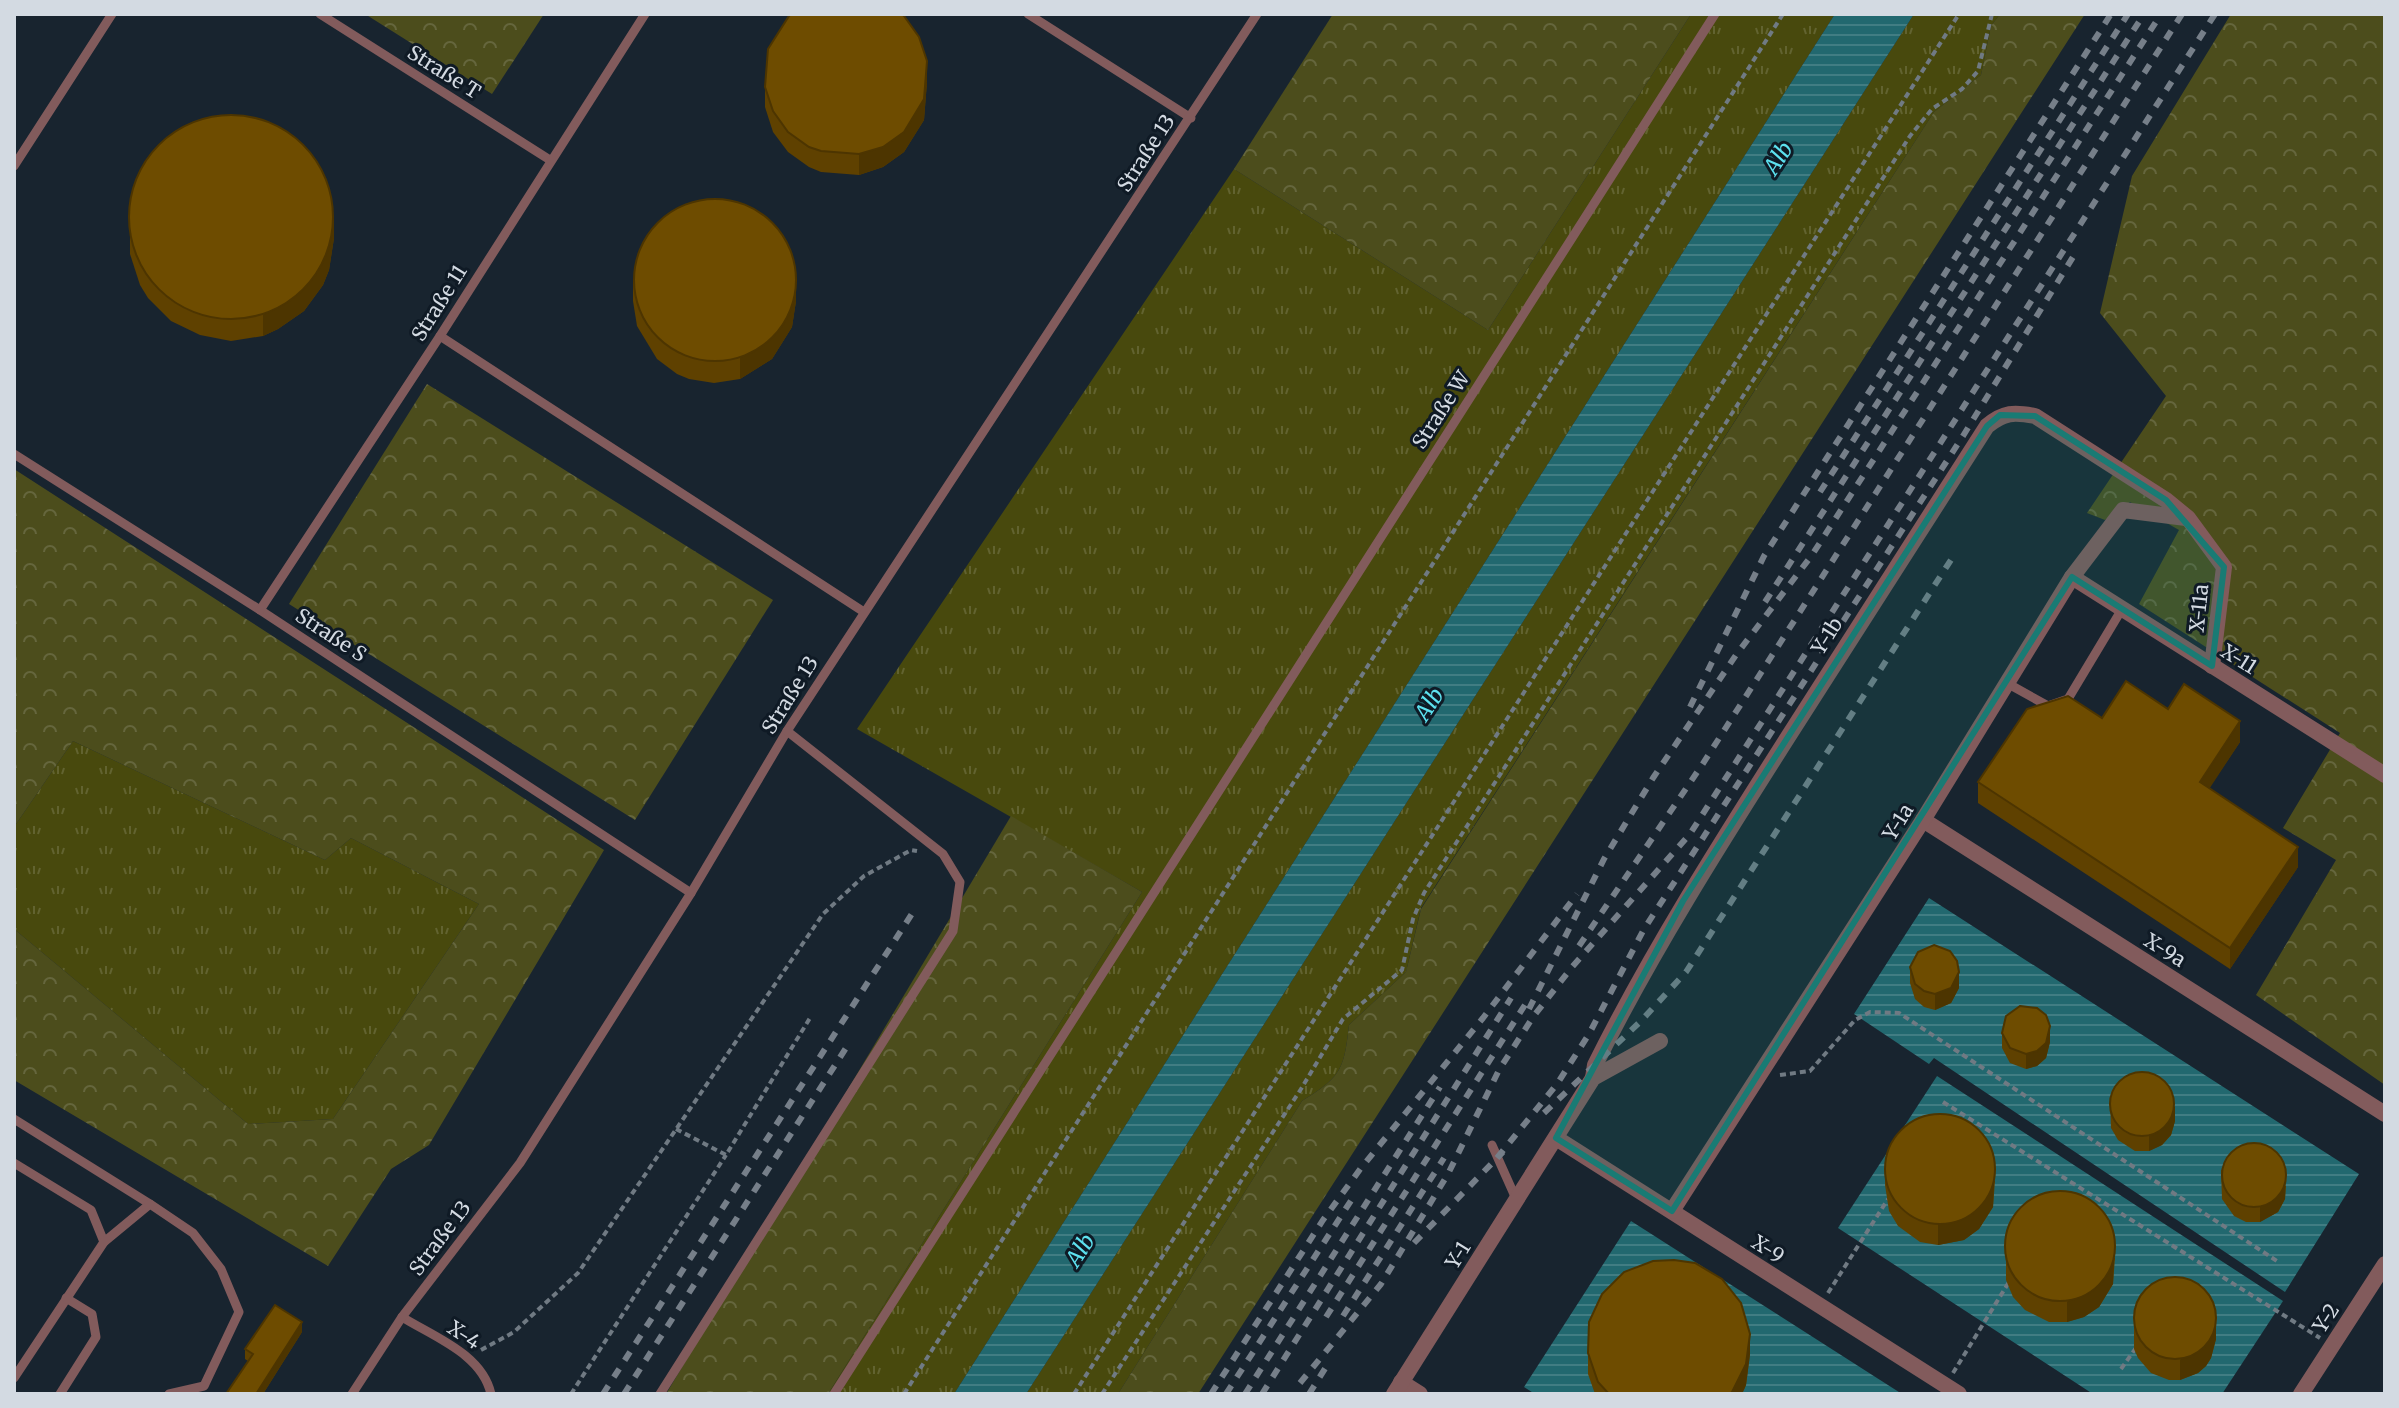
<svg xmlns="http://www.w3.org/2000/svg" width="2399" height="1408" font-family="Merriweather,serif">
	<style>
		.grass { fill: url(#grass-tufts) }
		.forest { fill: url(#forest-crowns) }
		.water { fill: url(#water-rules) }
		.lines { fill: none; stroke-linecap: round; stroke-linejoin: round }
		.path { stroke: #707a83; stroke-width: 4; stroke-dasharray: 6 4; stroke-linecap: butt }
		.lane { stroke: #825b5c; stroke-width: 9 }
		.street { stroke: #825b5c; stroke-width: 16 }
		.rail { stroke: #767f89; stroke-width: 6; stroke-dasharray: 10 10; stroke-linecap: butt }
		.wall { fill: #5f4100 }
		.shaded-wall { fill: #4d3500 }
		.building { fill: #6e4c00; stroke: #4d3500; stroke-width: 2 }
		.marked { fill: #197b74; fill-opacity: 0.2; stroke: #197b74; stroke-width: 6; stroke-linejoin: round }
		.labels { text-anchor: middle; stroke-width: 6; stroke-linejoin: round; paint-order: stroke }
		.street-label { font-size: 20px; fill: #d3dae2; stroke: #0f1a25 }
		.water-label { font-size: 22px; font-style: italic; fill: #5de1ef; stroke: #0f1a25 }
	</style>
	<defs>
		<pattern id="grass-tufts" width="24" height="20" patternUnits="userSpaceOnUse" patternTransform="scale(2)"><rect width="24" height="20" fill="#48490d"/><path d="M3 7l-1-3M5 7V3M7 7l1-3M15 17l-1-3M17 17v-4M19 17l1-3" fill="none" stroke="#626330"/></pattern>
		<pattern id="forest-crowns" width="20" height="18" patternUnits="userSpaceOnUse" patternTransform="scale(2)"><rect width="20" height="18" fill="#4c4d1c"/><path d="M2 6a3 3 0 1 1 6 0M12 15a3 3 0 1 1 6 0" fill="none" stroke="#65663d"/></pattern>
		<pattern id="water-rules" width="6" height="5" patternUnits="userSpaceOnUse" patternTransform="scale(2)"><rect width="6" height="5" fill="#22686f"/><path d="M0 2.5h6" fill="none" stroke="#417d83"/></pattern>
	</defs>
	<rect width="100%" height="100%" fill="#18242f"/>
	<!-- grass -->
	<g class="grass">
		<polygon points="1691,14 1835,14 954,1394 828,1394 1142,892 857,729 1234,169 1488,330"/>
		<path d="M1914,14H2000L1991,26L1981,75L1934,112L1421,908L1406,972L1349,1025C1344,1070 1341,1077 1302,1101L1118,1394H1026Z"/>
		<polygon points="73,741 325,860 351,838 479,904 333,1119 248,1124 14,929 14,827"/>
	</g>
	<!-- forest -->
	<g class="forest">
		<polygon points="365,14 544,14 492,94"/>
		<polygon points="1333,14 1691,14 1488,330 1234,169"/>
		<path d="M2000,14H2085L1198,1394H1118L1302,1101C1341,1077 1344,1070 1349,1025L1406,972L1421,909L1934,112L1981,75L1991,26Z"/>
		<polygon points="2231,14 2385,14 2385,1085 2256,995 2336,860 2283,828 2340,733 2139,604 2179,530 2130,502 2105,520 2087,513 2166,396 2100,313 2132,176"/>
		<polygon points="427,384 773,600 635,820 289,604"/>
		<polygon points="14,469 604,850 429,1145 391,1169 328,1266 14,1080 14,929 248,1124 333,1119 479,904 351,838 325,860 73,741 14,827"/>
		<polygon points="1011,816 1142,892 828,1394 666,1394"/>
	</g>
	<!-- water -->
	<g class="water">
		<polygon points="1835,14 1914,14 1026,1394 954,1394"/>
		<polygon points="1929,898 2359,1174 2285,1292 1934,1058 1929,1064 1854,1014"/>
		<polygon points="1937,1076 2283,1301 2222,1394 2093,1394 1838,1228"/>
		<polygon points="1631,1221 1902,1394 1535,1394 1524,1387"/>
	</g>
	<g class="lines">
		<!-- path -->
		<g class="path">
			<polyline points="1780,1075 1810,1071 1855,1020 1870,1012 1899,1013 2280,1263"/>
			<polyline points="1943,1102 2320,1338"/>
			<polyline points="676,1129 726,1155 810,1018"/>
			<polyline points="14,1246 14,1250"/>
			<polyline points="1828,1293 1888,1199"/>
			<polyline points="481,1350 514,1332 578,1273 823,914 864,876 911,850 917,851"/>
			<polyline points="2121,1369 2138,1345"/>
			<polyline points="1953,1373 2009,1282"/>
			<polyline points="571,1394 726,1155"/>
			<polyline points="904,1394 1783,14"/>
			<polyline points="1074,1394 1959,14"/>
			<polyline points="1102,1394 1301,1089 1343,1019 1402,970 1413,919 1424,893 1910,136 1932,109 1962,89 1978,71 1992,14"/>
		</g>
		<!-- lane -->
		<g class="lane">
			<polyline points="320,14 550,160"/>
			<polyline points="1028,14 1191,118"/>
			<polyline points="14,166 112,14"/>
			<polyline points="440,336 864,612"/>
			<polyline points="14,454 260,610 691,893"/>
			<polyline points="260,610 440,336 645,14"/>
			<polyline points="2005,682 2048,706 2068,699 2122,609"/>
			<polyline points="14,1119 150,1204"/>
			<polyline points="1492,1145 1517,1201"/>
			<polyline points="14,1163 91,1210 104,1242"/>
			<path d="M402,1317C434,1337 482,1354 491,1394"/>
			<polyline points="14,1378 104,1242 150,1204 193,1233 221,1269 239,1312 204,1386 169,1394"/>
			<polyline points="60,1394 96,1337 92,1314 66,1298"/>
			<polyline points="352,1394 402,1317 520,1163 691,893 787,731 1257,14"/>
			<polyline points="660,1394 953,931 960,882 943,854 787,731"/>
			<polyline points="834,1394 1715,14"/>
		</g>
		<!-- street -->
		<g class="street">
			<polyline points="2072,577 2385,775"/>
			<polyline points="1923,820 2385,1114"/>
			<path d="M1593,1078L1595,1065C1652,951 1720,844 1788,737C1854,633 1920,529 1987,426C2004,412 2014,412 2035,416L2166,500L2188,518L2224,567L2212,666"/>
			<polyline points="1556,1138 1959,1394"/>
			<polyline points="1672,1211 1923,820 2072,577 2123,510 2186,518"/>
			<polyline points="1401,1382 1420,1394"/>
			<polyline points="1394,1394 1593,1078 1660,1041"/>
			<polyline points="2301,1394 2385,1264"/>
		</g>
		<!-- rail -->
		<g class="rail">
			<polyline points="1820,492 2128,14"/>
			<polyline points="1765,602 2144,14"/>
			<polyline points="1690,707 1764,556 2111,14"/>
			<polyline points="1579,946 1702,765 2182,14"/>
			<polyline points="1529,1009 1604,859 1653,778 1736,655 1812,555 2161,14"/>
			<polyline points="1544,1113 1641,1021 1686,972 1956,552"/>
			<polyline points="1497,1158 1557,1084 1589,1034 1644,929 1963,436 2073,257"/>
			<polyline points="1414,1243 1503,1152"/>
			<polyline points="1343,1316 1444,1158"/>
			<polyline points="1326,1317 1530,997"/>
			<polyline points="1300,1383 1381,1284 1448,1174 1499,1070 1533,1017 1572,967 1690,834 2215,14"/>
			<polyline points="603,1394 915,909"/>
			<polyline points="624,1394 846,1048"/>
			<polyline points="1211,1394 1323,1220 1361,1168 1483,1018 1577,894"/>
			<polyline points="1226,1394 1354,1196"/>
			<polyline points="1245,1394 1440,1087"/>
			<polyline points="1262,1394 1511,998"/>
			<polyline points="1309,1394 1326,1367"/>
		</g>
	</g>
	<!-- wall -->
	<g class="wall">
		<polygon points="927,82 924,120 904,152 883,167 859,175 821,172 809,167 788,152 773,132 765,107 765,87"/>
		<polygon points="130,201 334,238 329,270 323,285 304,311 278,329 263,336 231,341 200,335 171,321 148,298 140,285 130,254"/>
		<polygon points="633,280 796,301 792,327 772,359 740,379 714,383 689,379 677,374 657,359 637,326 633,301"/>
		<polygon points="2168,709 2240,742 2209,788 2298,867 2230,969 1978,803 1978,782 2102,718"/>
		<polygon points="1910,967 1959,988 1951,1003 1935,1010 1924,1007 1915,999 1910,983"/>
		<polygon points="2002,1033 2050,1042 2046,1058 2037,1066 2026,1069 2010,1063 2002,1048"/>
		<polygon points="2110,1098 2175,1121 2171,1135 2162,1145 2149,1151 2135,1151 2118,1140 2111,1128"/>
		<polygon points="1885,1164 1995,1181 1993,1207 1979,1229 1964,1240 1938,1245 1920,1242 1898,1226 1889,1211 1885,1185"/>
		<polygon points="2221,1170 2286,1186 2285,1199 2278,1212 2260,1222 2246,1222 2234,1216 2222,1199"/>
		<polygon points="2006,1233 2115,1258 2113,1284 2099,1307 2084,1317 2067,1322 2049,1322 2025,1310 2013,1297 2006,1280"/>
		<polygon points="2134,1308 2216,1339 2211,1358 2206,1366 2198,1373 2180,1380 2169,1380 2151,1373 2138,1358 2134,1349"/>
		<polygon points="302,1332 263,1394 226,1394 248,1361 245,1359 245,1349"/>
		<polygon points="1588,1353 1750,1354 1746,1385 1742,1394 1595,1394 1588,1374"/>
	</g>
	<!-- shaded-wall -->
	<g class="shaded-wall">
		<polygon points="927,61 927,82 924,120 904,152 883,167 859,175 859,154"/>
		<polygon points="334,218 334,238 329,270 323,285 304,311 278,329 263,336 263,315"/>
		<polygon points="796,281 796,301 792,327 772,359 740,379 740,358"/>
		<polygon points="2240,721 2240,742 2200,803 2200,782"/>
		<polygon points="2298,847 2298,867 2230,969 2230,948"/>
		<polygon points="1959,972 1959,988 1951,1003 1935,1010 1935,994"/>
		<polygon points="2050,1026 2050,1042 2046,1058 2037,1066 2026,1069 2026,1054"/>
		<polygon points="2175,1106 2175,1121 2171,1135 2162,1145 2149,1151 2149,1135"/>
		<polygon points="1995,1160 1993,1207 1979,1229 1964,1240 1938,1245 1938,1224"/>
		<polygon points="2286,1170 2285,1199 2278,1212 2260,1222 2260,1207"/>
		<polygon points="2115,1237 2113,1284 2099,1307 2084,1317 2067,1322 2067,1302"/>
		<polygon points="2216,1319 2216,1339 2211,1358 2206,1366 2198,1373 2180,1380 2180,1360"/>
		<polygon points="302,1322 302,1332 263,1394 256,1394"/>
		<polygon points="1750,1334 1750,1354 1746,1385 1742,1394 1729,1394"/>
	</g>
	<!-- building -->
	<g class="building">
		<polygon points="791,14 901,14 904,16 919,37 927,61 924,99 904,132 883,147 859,154 821,151 809,147 788,132 773,111 765,87 768,49 789,16"/>
		<circle cx="231" cy="217" r="102"/>
		<circle cx="715" cy="280" r="81"/>
		<polygon points="2126,681 2168,709 2184,684 2240,721 2200,782 2298,847 2230,948 1978,782 2027,709 2068,696 2102,718"/>
		<polygon points="1934,945 1950,951 1957,961 1959,972 1951,988 1935,994 1924,991 1915,984 1910,967 1918,952"/>
		<polygon points="2020,1006 2037,1008 2046,1015 2050,1026 2046,1043 2037,1051 2026,1054 2010,1048 2002,1033 2006,1016"/>
		<circle cx="2142" cy="1104" r="32"/>
		<circle cx="1940" cy="1169" r="55"/>
		<circle cx="2254" cy="1175" r="32"/>
		<circle cx="2060" cy="1246" r="55"/>
		<polygon points="1674,1260 1695,1263 1722,1279 1741,1303 1750,1334 1746,1364 1732,1392 1729,1394 1609,1394 1598,1382 1588,1353 1589,1322 1602,1294 1624,1272 1653,1261"/>
		<circle cx="2175" cy="1318" r="41"/>
		<polygon points="275,1305 302,1322 256,1394 226,1394 253,1354 245,1349"/>
	</g>
	<!-- marked area -->
	<path class="marked" d="M2000,415L2035,416L2166,500L2224,567L2212,666L2072,577L1672,1211L1556,1138L1683,901L1987,426Z"/>
	<g class="labels">
		<!-- street labels -->
		<g class="street-label">
			<text transform="translate(444 72) rotate(32)" y="7">Straße T</text>
			<text transform="translate(1146 153) rotate(-57)" y="7">Straße 13</text>
			<text transform="translate(439 303) rotate(-58)" y="7">Straße 11</text>
			<text transform="translate(1441 410) rotate(-57)" y="7">Straße W</text>
			<text transform="translate(2199 608) rotate(-84)" y="7">X-11a</text>
			<text transform="translate(331 635) rotate(33)" y="7">Straße S</text>
			<text transform="translate(1827 636) rotate(-58)" y="7">Y-1b</text>
			<text transform="translate(2239 659) rotate(32)" y="7">X-11</text>
			<text transform="translate(790 695) rotate(-58)" y="7">Straße 13</text>
			<text transform="translate(1898 822) rotate(-58)" y="7">Y-1a</text>
			<text transform="translate(2165 950) rotate(32)" y="7">X-9a</text>
			<text transform="translate(440 1238) rotate(-53)" y="7">Straße 13</text>
			<text transform="translate(1768 1249) rotate(32)" y="7">X-9</text>
			<text transform="translate(1458 1255) rotate(-58)" y="7">Y-1</text>
			<text transform="translate(2326 1318) rotate(-57)" y="7">Y-2</text>
			<text transform="translate(464 1335) rotate(33)" y="7">X-4</text>
		</g>
		<!-- water labels -->
		<g class="water-label">
			<text transform="translate(1778 158) rotate(-57)" y="8">Alb</text>
			<text transform="translate(1429 704) rotate(-57)" y="8">Alb</text>
			<text transform="translate(1080 1250) rotate(-57)" y="8">Alb</text>
		</g>
	</g>
	<!-- border -->
	<rect width="2399" height="1408" fill="none" stroke="#d3dae2" stroke-width="32"/>
</svg>
